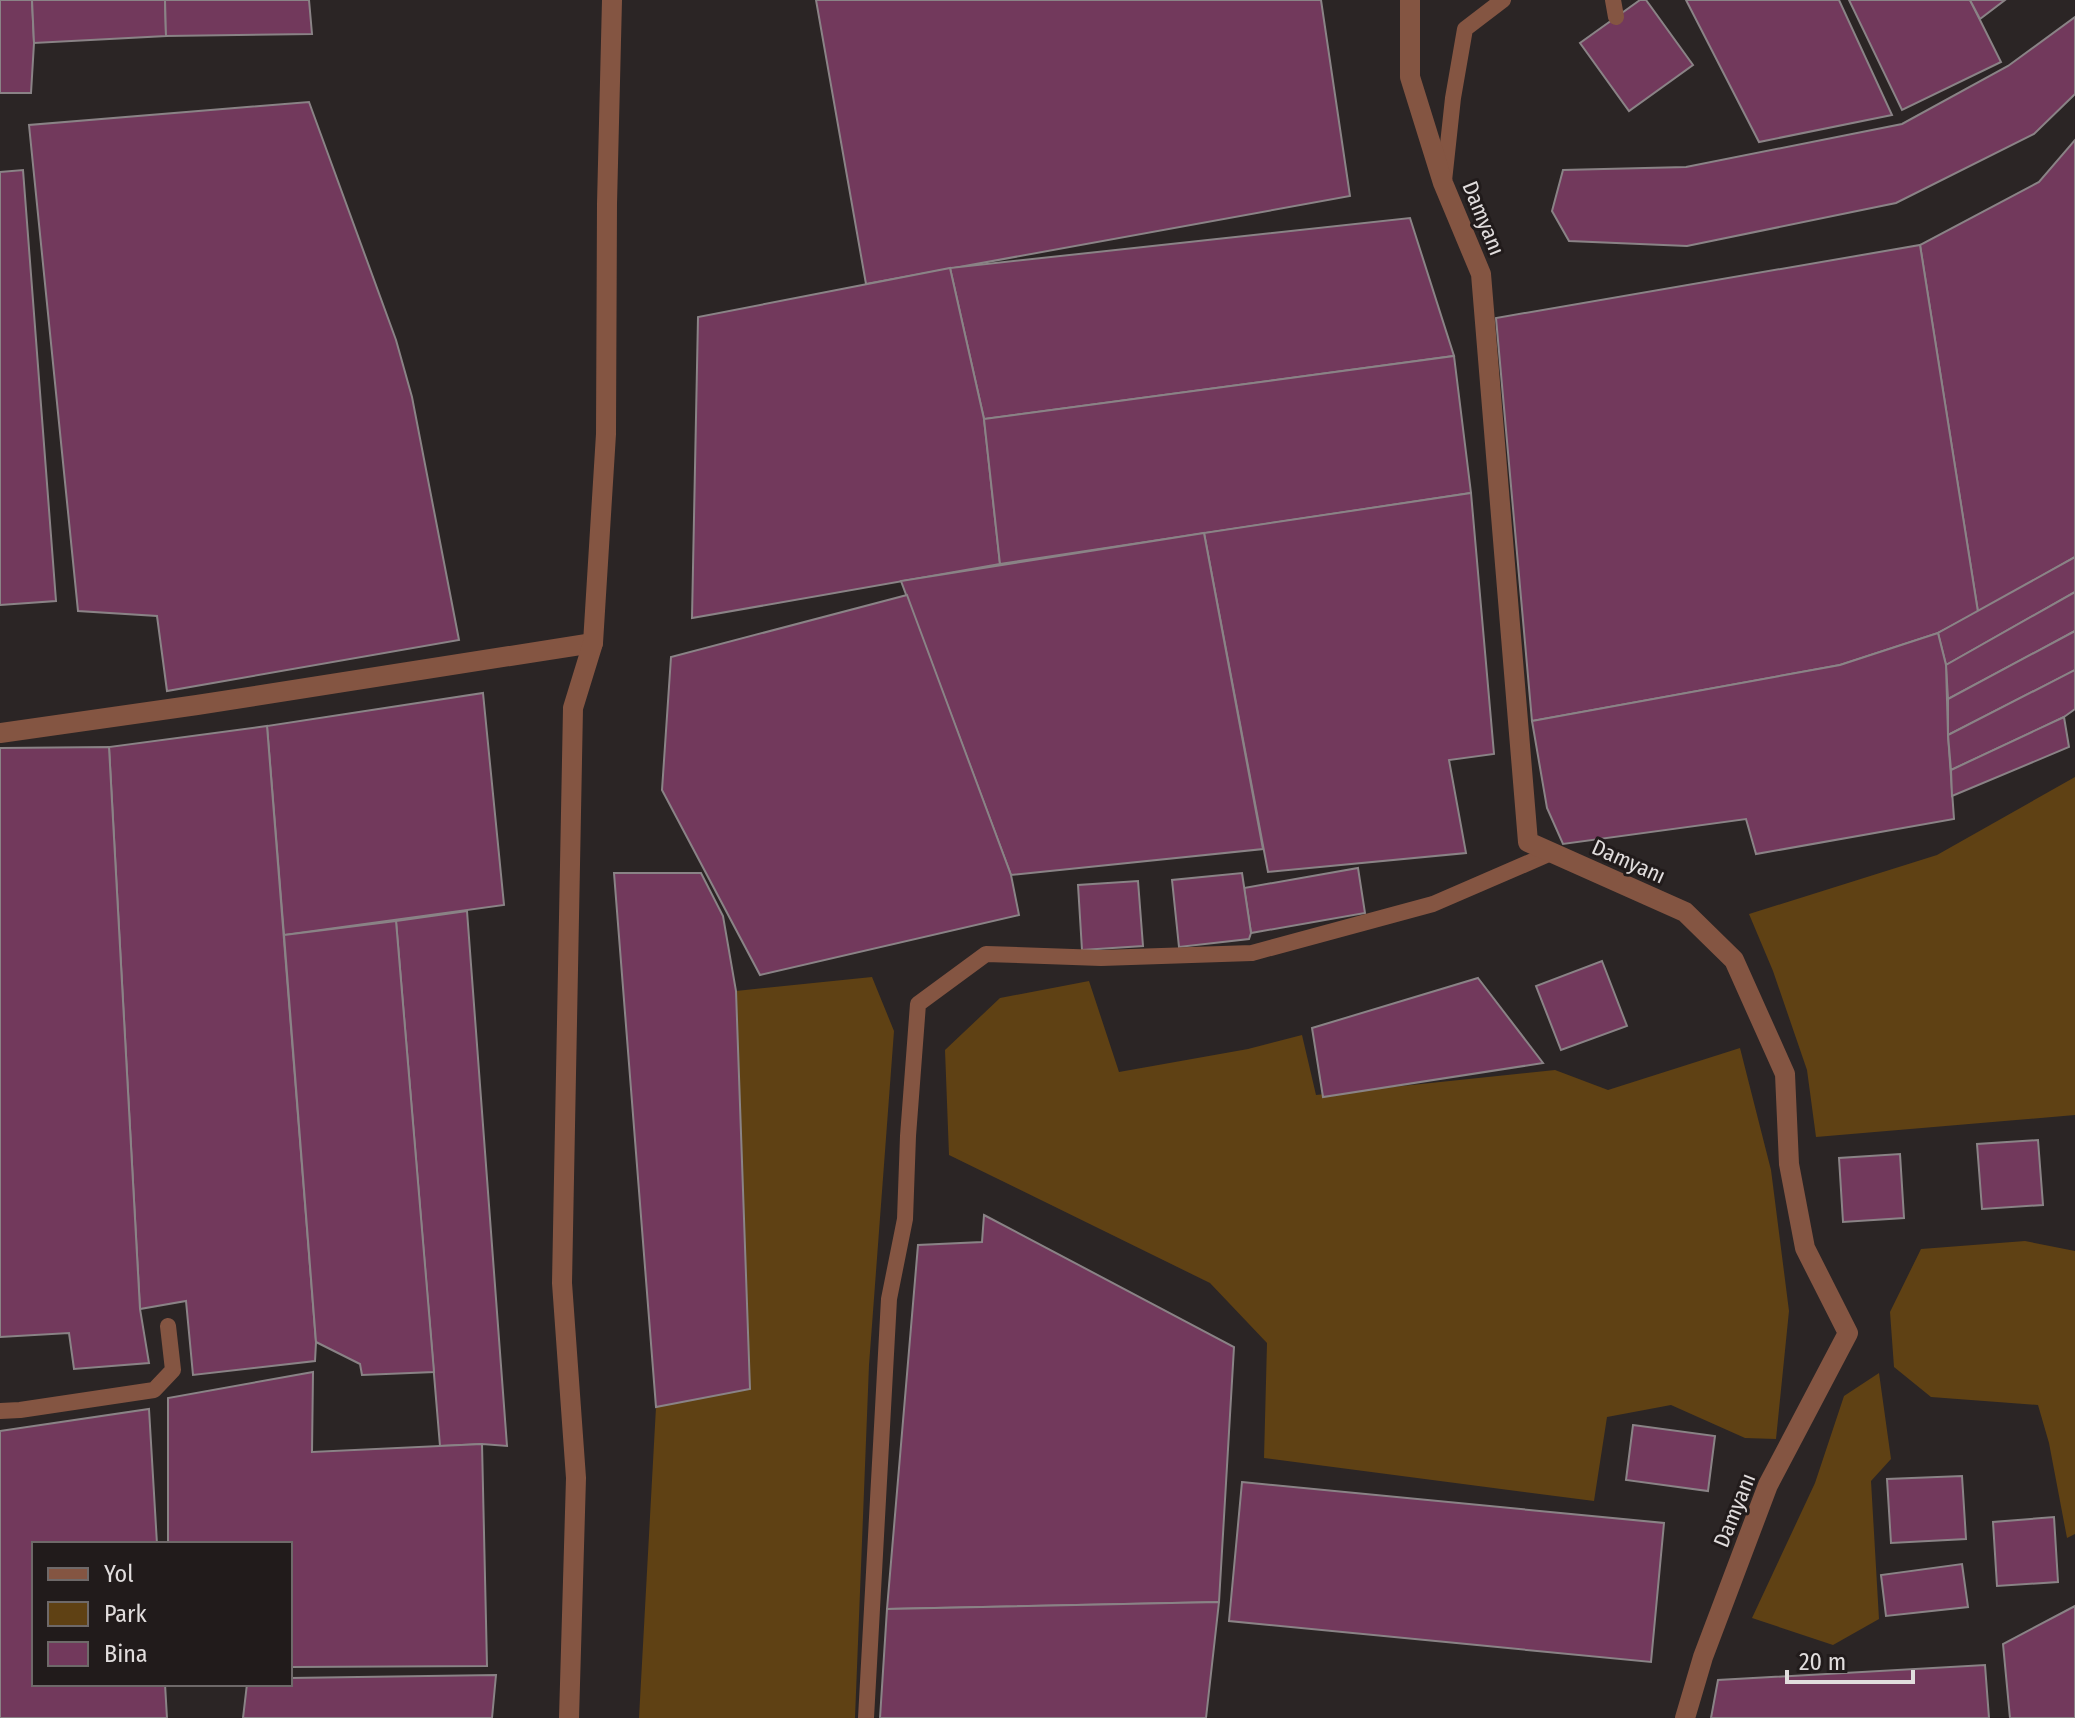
<svg xmlns="http://www.w3.org/2000/svg" width="2075" height="1718" font-family="'Fira Sans Condensed',sans-serif">
	<style>
		.green { fill: #5f4114 }
		.building { fill: #72395c; stroke: #8a8386; stroke-width: 2 }
		.lines { fill: none; stroke-linecap: round; stroke-linejoin: round }
		.lane { stroke: #845542; stroke-width: 16 }
		.street { stroke: #845542; stroke-width: 20 }
		.labels { text-anchor: middle; stroke-width: 6; stroke-linejoin: round; paint-order: stroke }
		.street-label { font-size: 22px; fill: #e1dddd; stroke: #211b1b }
	</style>
	<rect width="100%" height="100%" fill="#2b2525"/>
	<!-- green -->
	<g class="green">
		<polygon points="2075,777 2075,1115 1816,1137 1807,1070 1773,971 1749,914 1937,855"/>
		<polygon points="872,977 894,1031 869,1365 855,1718 639,1718 656,1407 750,1389 736,991"/>
		<polygon points="1089,981 1119,1072 1248,1049 1302,1035 1316,1095 1555,1070 1608,1090 1740,1048 1771,1170 1789,1311 1776,1439 1745,1438 1671,1405 1607,1417 1594,1501 1264,1458 1267,1343 1210,1283 949,1155 945,1050 1000,998"/>
		<polygon points="2025,1241 2075,1251 2075,1534 2067,1538 2049,1443 2038,1405 1931,1397 1894,1367 1890,1312 1921,1249"/>
		<polygon points="1879,1373 1891,1459 1871,1481 1879,1619 1833,1645 1752,1618 1815,1483 1844,1396"/>
	</g>
	<!-- building -->
	<g class="building">
		<polygon points="0,0 32,0 34,43 31,93 0,93"/>
		<polygon points="32,0 165,0 166,36 34,43"/>
		<polygon points="165,0 309,0 312,34 166,36"/>
		<polygon points="816,0 1321,0 1350,196 866,284"/>
		<polygon points="1640,0 1646,0 1693,65 1629,111 1580,43"/>
		<polygon points="1686,0 1839,0 1892,115 1759,142"/>
		<polygon points="1849,0 1970,0 2001,62 1902,110"/>
		<polygon points="1970,0 2005,0 1980,19"/>
		<polygon points="2075,17 2075,94 2034,134 1896,203 1687,246 1569,241 1552,211 1563,170 1686,167 1902,124 2008,66"/>
		<polygon points="309,102 396,340 412,397 459,640 167,691 157,616 78,611 29,125"/>
		<polygon points="2075,140 2075,557 1978,612 1920,245 2039,182"/>
		<polygon points="23,170 56,601 0,605 0,172"/>
		<polygon points="1410,218 1454,356 984,419 950,268"/>
		<polygon points="1920,245 1978,612 1938,633 1840,665 1532,721 1496,318"/>
		<polygon points="950,268 984,419 1000,564 692,618 698,317"/>
		<polygon points="1454,356 1471,493 1000,564 984,419"/>
		<polygon points="1471,493 1494,754 1449,760 1466,853 1268,872 1204,533"/>
		<polygon points="1204,533 1263,849 1011,875 901,581"/>
		<polygon points="2075,557 2075,592 1946,665 1938,633"/>
		<polygon points="2075,592 2075,631 1948,699 1946,665"/>
		<polygon points="907,595 1011,875 1019,915 760,975 662,790 671,657"/>
		<polygon points="2075,631 2075,670 1948,735 1948,699"/>
		<polygon points="1938,633 1946,665 1948,735 1954,819 1756,854 1746,819 1563,844 1547,808 1532,721 1840,665"/>
		<polygon points="2075,670 2075,709 2064,717 1951,770 1948,735"/>
		<polygon points="483,693 504,905 284,935 267,726"/>
		<polygon points="2064,717 2069,747 1952,796 1951,770"/>
		<polygon points="267,726 316,1342 315,1361 193,1375 186,1301 140,1309 109,747"/>
		<polygon points="109,747 140,1309 149,1363 74,1369 69,1333 0,1337 0,748"/>
		<polygon points="1358,868 1365,913 1251,933 1244,888"/>
		<polygon points="614,873 701,873 723,916 736,991 750,1389 656,1407"/>
		<polygon points="1242,873 1251,933 1249,939 1179,947 1172,880"/>
		<polygon points="1138,881 1143,946 1082,950 1078,885"/>
		<polygon points="467,911 507,1446 482,1444 440,1446 396,921"/>
		<polygon points="396,921 434,1372 362,1375 360,1364 316,1342 284,935"/>
		<polygon points="1602,961 1627,1026 1561,1050 1536,986"/>
		<polygon points="1478,978 1543,1063 1323,1097 1312,1028"/>
		<polygon points="2038,1140 2043,1205 1982,1209 1977,1144"/>
		<polygon points="1900,1154 1904,1218 1843,1222 1839,1158"/>
		<polygon points="984,1215 1234,1347 1219,1602 887,1609 918,1245 982,1242"/>
		<polygon points="313,1372 312,1452 482,1444 487,1666 290,1667 290,1544 168,1544 168,1398"/>
		<polygon points="149,1409 157,1544 34,1544 34,1684 165,1684 167,1718 0,1718 0,1431"/>
		<polygon points="1633,1425 1715,1436 1708,1491 1626,1480"/>
		<polygon points="1962,1476 1966,1539 1891,1543 1887,1479"/>
		<polygon points="1242,1482 1664,1523 1651,1662 1229,1621"/>
		<polygon points="2054,1517 2058,1582 1997,1586 1993,1522"/>
		<polygon points="1962,1564 1968,1607 1886,1616 1881,1575"/>
		<polygon points="1219,1602 1206,1718 880,1718 887,1609"/>
		<polygon points="2075,1606 2075,1718 2010,1718 2003,1644"/>
		<polygon points="1985,1665 1989,1718 1711,1718 1718,1680"/>
		<polygon points="496,1675 492,1718 243,1718 247,1684 290,1684 290,1678"/>
	</g>
	<g class="lines">
		<!-- lane -->
		<g class="lane">
			<polyline points="1613,0 1616,17"/>
			<polyline points="1444,181 1453,98 1465,29 1503,0"/>
			<polyline points="0,1411 20,1410 154,1390 173,1370 168,1326"/>
			<polyline points="866,1718 889,1299 905,1219 908,1136 918,1004 986,954 1101,958 1252,953 1433,904 1551,853"/>
		</g>
		<!-- street -->
		<g class="street">
			<polyline points="1410,0 1410,77 1443,183 1481,274 1528,842 1685,912 1734,960 1785,1074 1789,1164 1805,1248 1848,1333 1768,1485 1703,1657 1685,1718"/>
			<polyline points="0,733 197,705 593,643"/>
			<polyline points="569,1718 576,1478 562,1283 573,708 593,643 606,434 607,204 612,0"/>
		</g>
	</g>
	<g class="labels">
		<!-- street labels -->
		<g class="street-label">
			<text transform="translate(1484 218) rotate(68)" y="8">Damyanı</text>
			<text transform="translate(1629 861) rotate(24)" y="8">Damyanı</text>
			<text transform="translate(1734 1510) rotate(-68)" y="8">Damyanı</text>
		</g>
	</g>
	<!-- legend -->
	<rect x="32" y="1542" width="260" height="144" fill="#211b1b" stroke="#6e6969" stroke-width="2"/>
	<rect x="48" y="1568" width="40" height="12" fill="#845542" stroke="#6e6969" stroke-width="2"/>
	<text x="104" y="1582" font-size="24" fill="#e1dddd">Yol</text>
	<rect x="48" y="1602" width="40" height="24" fill="#5f4114" stroke="#6e6969" stroke-width="2"/>
	<text x="104" y="1622" font-size="24" fill="#e1dddd">Park</text>
	<rect x="48" y="1642" width="40" height="24" fill="#72395c" stroke="#6e6969" stroke-width="2"/>
	<text x="104" y="1662" font-size="24" fill="#e1dddd">Bina</text>
	<!-- scale -->
	<path d="M1787 1670v12h126v-12" fill="none" stroke="#e1dddd" stroke-width="4"/>
	<text x="1799" y="1670" font-size="24" fill="#e1dddd" stroke="#211b1b" stroke-width="6" paint-order="stroke">20 m</text>
</svg>
